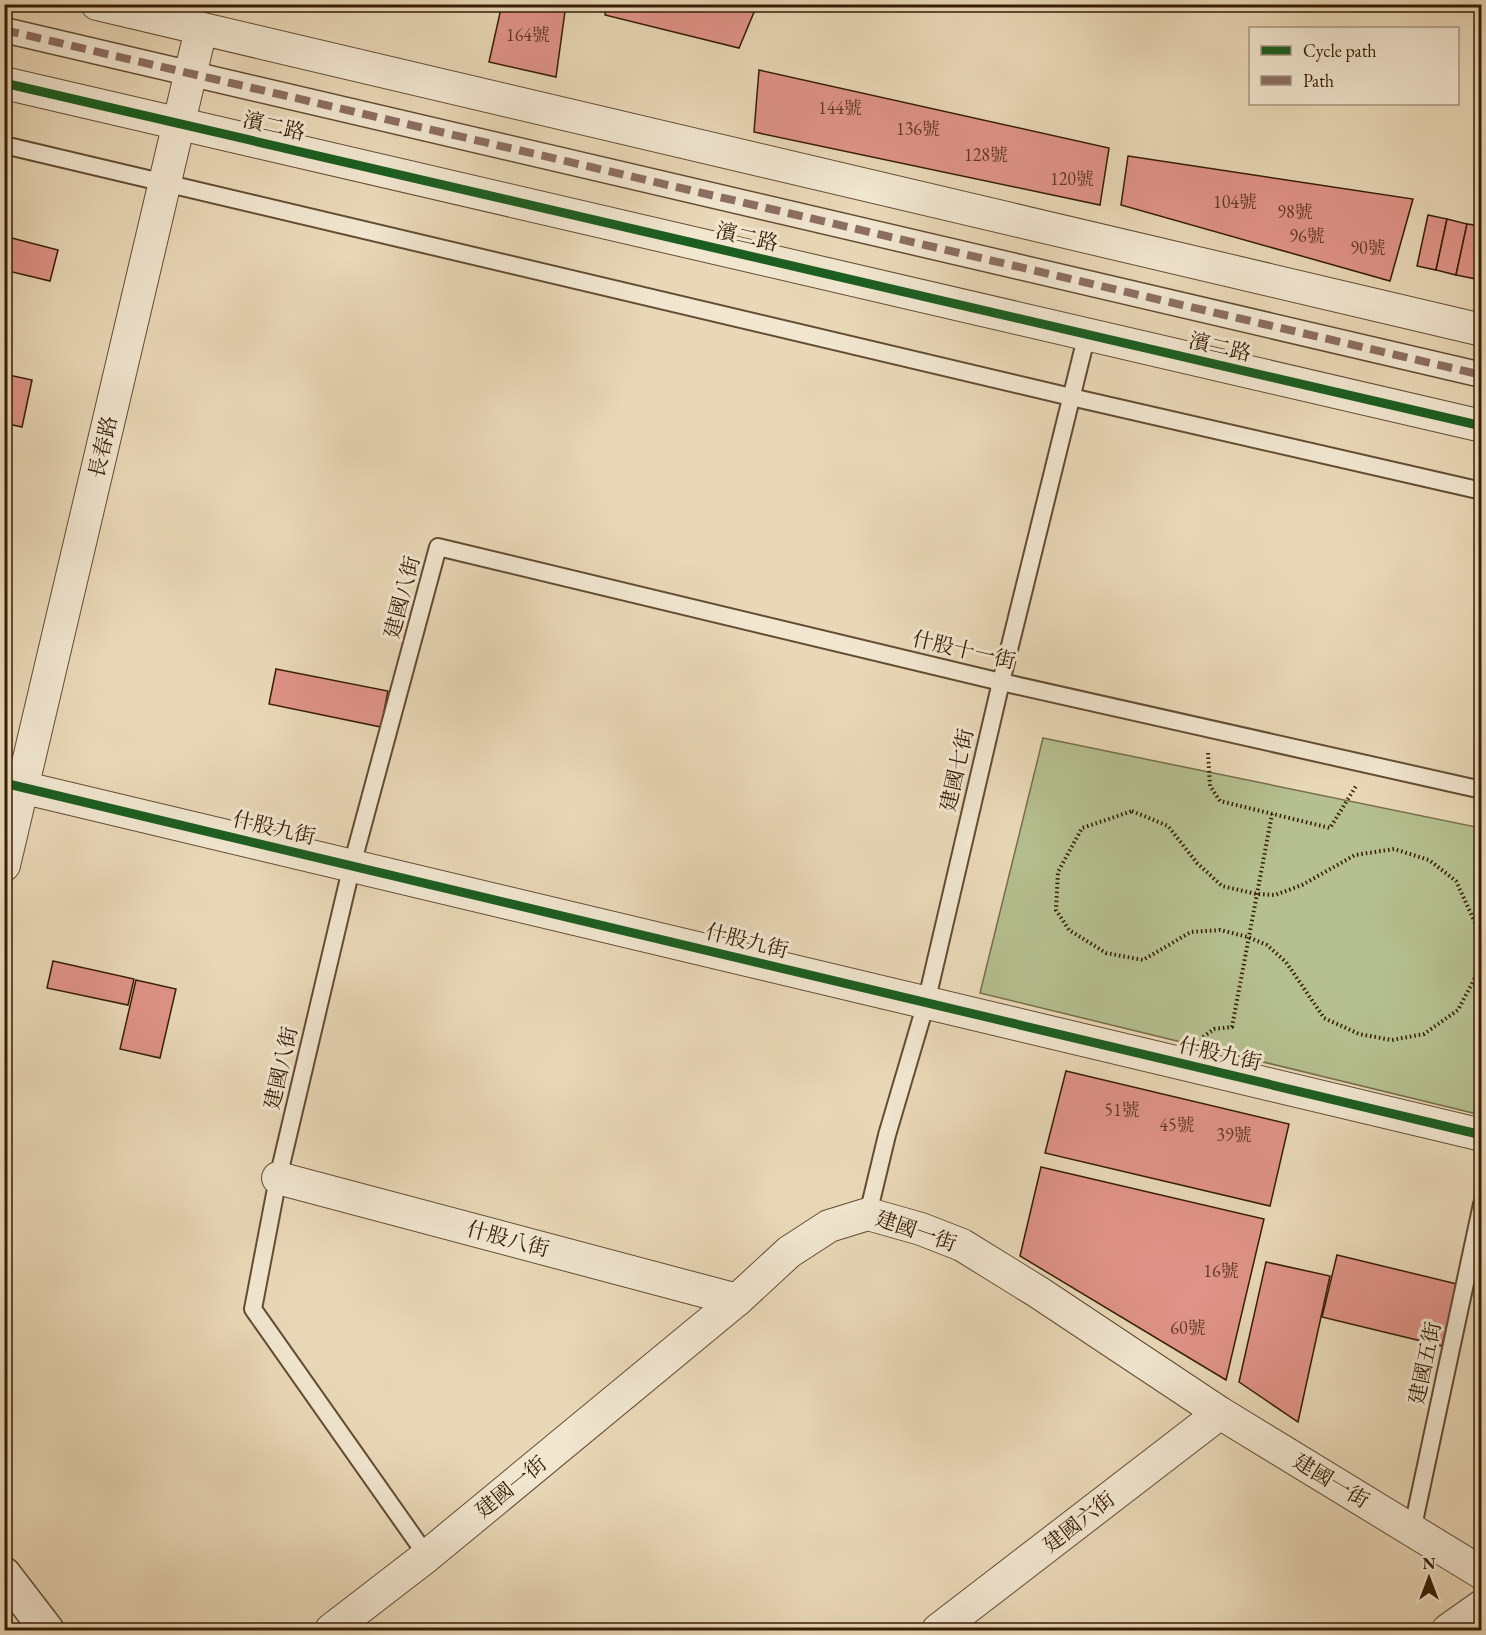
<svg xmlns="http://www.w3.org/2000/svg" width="1486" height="1635" font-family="'EB Garamond','Noto Serif TC',serif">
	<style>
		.green { fill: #b5bf8f; stroke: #766e4a; stroke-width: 1.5 }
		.building { fill: #e09388; stroke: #361d04; stroke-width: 1.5 }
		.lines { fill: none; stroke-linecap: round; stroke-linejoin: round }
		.service-casing { stroke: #634c31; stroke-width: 20 }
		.pedestrian-casing { stroke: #634c31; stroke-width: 27 }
		.minor-casing { stroke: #634c31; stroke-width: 34 }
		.tertiary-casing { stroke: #634c31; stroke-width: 36 }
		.path { stroke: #361d04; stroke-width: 4; stroke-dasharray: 1.5 3; stroke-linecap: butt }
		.service { stroke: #f1e6d0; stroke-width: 16 }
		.pedestrian { stroke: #f1e6d0; stroke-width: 24 }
		.minor { stroke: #f1e6d0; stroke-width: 32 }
		.tertiary { stroke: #f1e6d0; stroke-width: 33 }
		.quiet { stroke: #8d6e63; stroke-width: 8; stroke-dasharray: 15 8; stroke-linecap: butt }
		.cycleway-casing { stroke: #f1e6d0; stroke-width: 13 }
		.cycleway { stroke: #1b5e20; stroke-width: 9 }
		.labels { text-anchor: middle; stroke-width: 6; stroke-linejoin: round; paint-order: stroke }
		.number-label { font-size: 18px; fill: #603a25 }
		.street-label { font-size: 21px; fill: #361d04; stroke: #f1e6d0 }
	</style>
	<rect width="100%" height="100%" fill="#e9d8b7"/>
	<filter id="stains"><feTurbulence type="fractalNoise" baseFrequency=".00333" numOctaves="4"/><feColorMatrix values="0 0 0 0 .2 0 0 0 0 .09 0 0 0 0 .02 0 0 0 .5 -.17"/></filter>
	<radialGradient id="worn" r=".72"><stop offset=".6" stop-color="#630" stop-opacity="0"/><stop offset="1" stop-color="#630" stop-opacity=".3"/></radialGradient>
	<!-- green -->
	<polygon class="green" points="1043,738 1481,828 1481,1115 980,993"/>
	<!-- building -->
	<g class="building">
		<polygon points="502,4 566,4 556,77 489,62"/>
		<polygon points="607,4 755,4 757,5 739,48 605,15"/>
		<polygon points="759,70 1109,148 1100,205 754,132"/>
		<polygon points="1128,156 1413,199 1390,281 1121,205"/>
		<polygon points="1428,215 1447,219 1436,270 1417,266"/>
		<polygon points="1447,219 1467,224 1456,275 1436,270"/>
		<polygon points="1467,224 1482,226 1482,254 1476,279 1456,275"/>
		<polygon points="4,236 58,250 50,281 4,270"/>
		<polygon points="4,374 32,380 22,427 4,423"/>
		<polygon points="276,669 388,691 381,727 269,704"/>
		<polygon points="53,961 134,979 128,1005 47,988"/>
		<polygon points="136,980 176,989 160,1058 120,1049"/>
		<polygon points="1066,1071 1289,1124 1270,1206 1045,1153"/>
		<polygon points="1041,1167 1264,1219 1226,1380 1020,1256"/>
		<polygon points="1337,1255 1457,1284 1442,1346 1322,1317"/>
		<polygon points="1266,1262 1330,1276 1298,1422 1239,1382"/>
	</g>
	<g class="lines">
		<defs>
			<g id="service">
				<polyline points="4,145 1071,397 1482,491"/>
				<polyline points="868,1214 887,1135 926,1003 1001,682 1087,334"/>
				<polyline points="1412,1531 1482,1204"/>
				<polyline points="427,1556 253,1309 278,1178 352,865 438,547 1001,682 1482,790"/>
			</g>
			<polyline id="pedestrian" points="4,30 1482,375"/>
			<g id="minor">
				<polyline points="97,4 1482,330"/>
				<polyline points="4,83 1482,426"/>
				<polyline points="4,783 1482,1135"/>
				<polyline points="4,865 201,29"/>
				<polyline points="278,1178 737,1300"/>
				<polyline points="331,1630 427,1556 737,1300 789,1252 829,1226 868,1214 921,1229 962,1245 1038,1292 1220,1413 1482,1573"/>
				<polyline points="938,1630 1220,1413"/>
				<polyline points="1448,1630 1482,1606"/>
			</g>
			<polyline id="tertiary" points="4,1574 47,1630"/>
		</defs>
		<!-- service casing -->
		<use href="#service" class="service-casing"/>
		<!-- pedestrian casing -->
		<use href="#pedestrian" class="pedestrian-casing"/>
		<!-- minor casing -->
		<use href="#minor" class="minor-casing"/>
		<!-- tertiary casing -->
		<use href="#tertiary" class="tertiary-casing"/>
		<!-- path -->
		<g class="path">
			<polyline points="1208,753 1210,786 1220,801 1330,828 1356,786"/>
			<polygon points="1132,811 1168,826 1197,863 1222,886 1257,894 1275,895 1302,885 1355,855 1394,849 1429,860 1456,881 1478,929 1477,974 1458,1010 1424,1034 1392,1040 1359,1034 1324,1018 1286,962 1267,945 1248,937 1220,930 1191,932 1143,960 1106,953 1069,930 1056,910 1058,872 1082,828"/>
			<polyline points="1203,1037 1214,1029 1232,1027 1272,814"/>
		</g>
		<!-- service -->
		<use href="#service" class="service"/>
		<!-- pedestrian -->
		<use href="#pedestrian" class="pedestrian"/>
		<!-- minor -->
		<use href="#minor" class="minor"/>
		<!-- tertiary -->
		<use href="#tertiary" class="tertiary"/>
		<!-- quiet -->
		<polyline class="quiet" points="4,30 1482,375"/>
		<defs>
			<g id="cycleway">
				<polyline points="4,83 1482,426"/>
				<polyline points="4,783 1482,1135"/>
			</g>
		</defs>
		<!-- cycleway casing -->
		<use href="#cycleway" class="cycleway-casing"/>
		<!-- cycleway -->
		<use href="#cycleway" class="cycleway"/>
	</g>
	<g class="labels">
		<!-- number labels -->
		<g class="number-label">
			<text x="528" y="41">164號</text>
			<text x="840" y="114">144號</text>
			<text x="918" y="135">136號</text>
			<text x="986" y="161">128號</text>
			<text x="1072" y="185">120號</text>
			<text x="1235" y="208">104號</text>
			<text x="1295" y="218">98號</text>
			<text x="1307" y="242">96號</text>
			<text x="1368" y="254">90號</text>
			<text x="1122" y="1116">51號</text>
			<text x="1177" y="1131">45號</text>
			<text x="1234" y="1141">39號</text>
			<text x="1221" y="1277">16號</text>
			<text x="1188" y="1334">60號</text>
		</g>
		<!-- street labels -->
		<g class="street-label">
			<text transform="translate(274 126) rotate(13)" y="7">濱二路</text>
			<text transform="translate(747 237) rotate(13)" y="7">濱二路</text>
			<text transform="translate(1220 347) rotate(13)" y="7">濱二路</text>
			<text transform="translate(103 447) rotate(-77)" y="7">長春路</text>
			<text transform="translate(402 597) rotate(-75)" y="7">建國八街</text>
			<text transform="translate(964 650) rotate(13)" y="7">什股十一街</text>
			<text transform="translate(957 770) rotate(-77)" y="7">建國七街</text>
			<text transform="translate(274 828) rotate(13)" y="7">什股九街</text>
			<text transform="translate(747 941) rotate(14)" y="7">什股九街</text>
			<text transform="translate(1220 1054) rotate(13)" y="7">什股九街</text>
			<text transform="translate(281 1068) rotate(-77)" y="7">建國八街</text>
			<text transform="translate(916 1231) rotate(19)" y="7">建國一街</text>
			<text transform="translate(508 1239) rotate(15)" y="7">什股八街</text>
			<text transform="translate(1425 1363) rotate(-78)" y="7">建國五街</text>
			<text transform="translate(1331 1481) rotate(31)" y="7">建國一街</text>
			<text transform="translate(511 1487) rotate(-39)" y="7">建國一街</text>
			<text transform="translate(1079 1522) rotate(-38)" y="7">建國六街</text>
		</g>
	</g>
	<!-- margin -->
	<rect width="1486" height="1635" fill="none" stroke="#e9d8b7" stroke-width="24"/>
	<rect x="6" y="6" width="1474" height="1623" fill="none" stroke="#361d04" stroke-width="3"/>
	<rect x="12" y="12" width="1462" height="1611" fill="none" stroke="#361d04" stroke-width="1.5"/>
	<!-- legend -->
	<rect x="1249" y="27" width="210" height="78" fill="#f1e6d0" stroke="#a6967e" stroke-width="1.5"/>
	<rect x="1261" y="46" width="30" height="9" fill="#1b5e20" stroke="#a6967e" stroke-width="1.5"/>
	<text x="1303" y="57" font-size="18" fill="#361d04">Cycle path</text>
	<rect x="1261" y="76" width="30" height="9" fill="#8d6e63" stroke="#a6967e" stroke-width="1.5"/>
	<text x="1303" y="87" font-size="18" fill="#361d04">Path</text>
	<!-- north arrow -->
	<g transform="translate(1429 1578)" stroke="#f1e6d0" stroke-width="4.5" paint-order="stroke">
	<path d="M0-4.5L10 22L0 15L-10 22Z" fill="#361d04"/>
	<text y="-9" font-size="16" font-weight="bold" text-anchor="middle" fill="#361d04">N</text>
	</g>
	<rect width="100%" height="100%" filter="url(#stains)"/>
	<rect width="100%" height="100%" fill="url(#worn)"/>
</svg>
